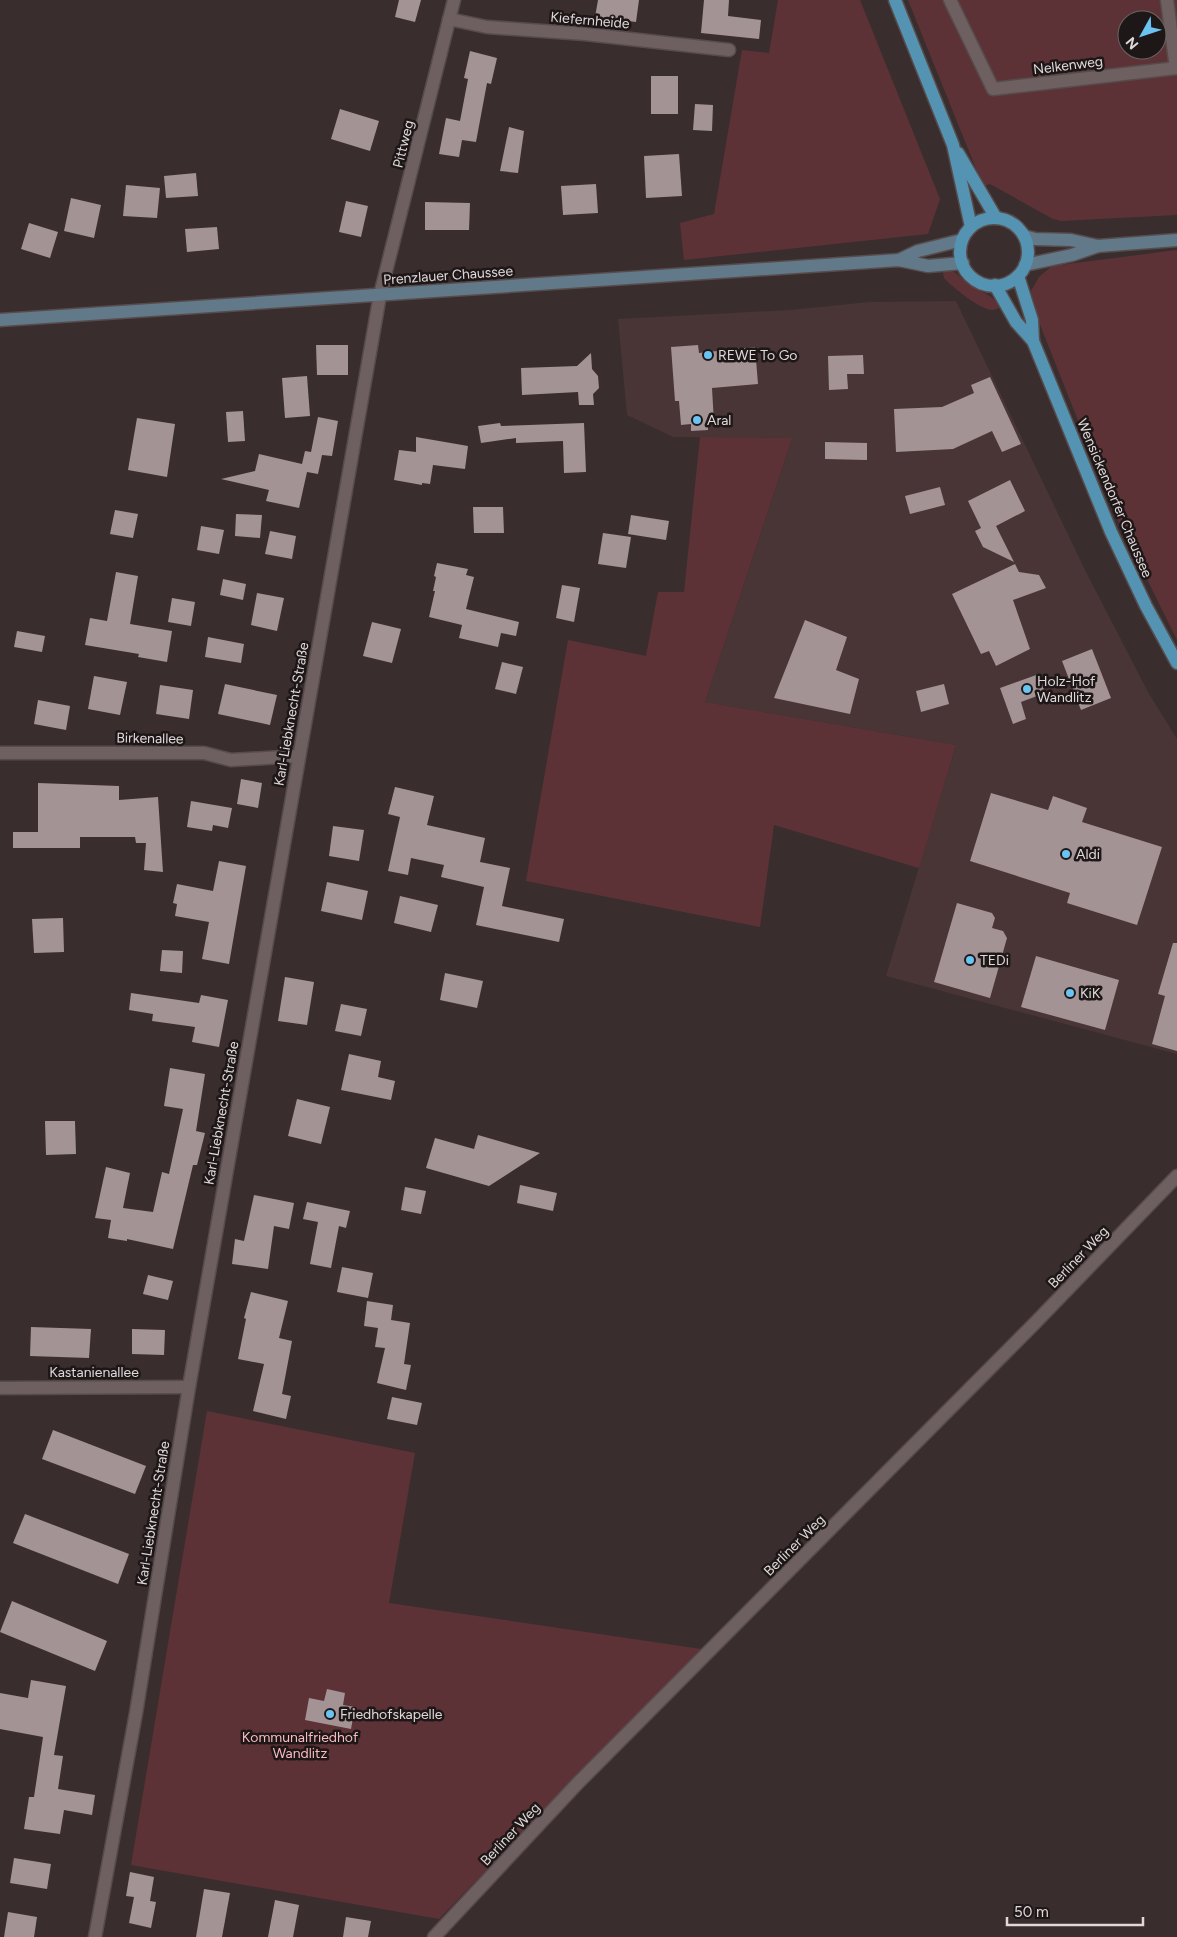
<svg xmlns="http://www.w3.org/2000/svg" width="1177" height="1937" font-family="Figtree,sans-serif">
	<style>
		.built { fill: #493536 }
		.green { fill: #5d3236; fill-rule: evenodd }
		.building { fill: #a39394 }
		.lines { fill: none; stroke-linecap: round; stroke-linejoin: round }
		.minor-casing { stroke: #574c4c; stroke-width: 15 }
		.secondary-casing { stroke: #574c4c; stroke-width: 15 }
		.primary-casing { stroke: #574c4c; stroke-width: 15 }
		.minor { stroke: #6e5f60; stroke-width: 12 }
		.secondary { stroke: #617989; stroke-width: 12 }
		.primary { stroke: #5593b3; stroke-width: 12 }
		.poi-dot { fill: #6ac3f1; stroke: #1d1717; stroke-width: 2 }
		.labels { text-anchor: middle; stroke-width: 5; stroke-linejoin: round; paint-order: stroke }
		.street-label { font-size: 14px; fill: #e1d8d8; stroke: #1d1717 }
		.poi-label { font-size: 14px; fill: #e1d8d8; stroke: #1d1717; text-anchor: start }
		.park-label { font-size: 14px; fill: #fcbbbf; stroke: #1d1717 }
	</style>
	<rect width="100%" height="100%" fill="#3a2d2e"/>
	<!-- built -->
	<polygon class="built" points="956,301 1085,570 1148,692 1177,739 1177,1054 886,976 956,745 705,702 792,438 673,437 627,415 618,319 790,310 869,302"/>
	<!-- green -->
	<g class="green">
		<polygon points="778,0 860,0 940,199 928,234 684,260 680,223 714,214 742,50 769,53"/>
		<path d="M908,0H1177V215L1061,221L1053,219L990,184L983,186ZM1127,20H1157V50H1127Z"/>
		<polygon points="1177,250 1177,640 1116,516 1035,312 1031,291 1039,277 1052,266"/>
		<path d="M942,268C960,272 959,278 972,286C985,295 991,293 1000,307C999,308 994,310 992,310C981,310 952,287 944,278Z"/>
		<polygon points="700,437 792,438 705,702 956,745 919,868 774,825 760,927 526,881 568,640 646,656 658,592 684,592"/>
		<polygon points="207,1411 415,1453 389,1603 701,1649 439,1919 131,1865"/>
	</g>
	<!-- building -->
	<g class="building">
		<polygon points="399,0 421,0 415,22 395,17"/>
		<polygon points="598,0 639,0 636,22 595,17"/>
		<polygon points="704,0 729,0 728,16 761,20 759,39 701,33"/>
		<polygon points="470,51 497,58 491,84 487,83 476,142 462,140 459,157 439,154 446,118 460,121 468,79 464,78"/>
		<rect x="651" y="76" width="27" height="38"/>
		<polygon points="695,104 713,105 712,131 693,130"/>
		<polygon points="340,109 379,121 370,151 331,139"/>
		<polygon points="509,127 524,131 518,173 500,171"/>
		<polygon points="679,154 682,196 646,198 644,156"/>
		<polygon points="196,173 198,196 166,198 164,176"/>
		<polygon points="596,184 598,213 563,215 561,186"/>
		<polygon points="126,185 160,188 157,218 123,216"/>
		<polygon points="71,198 101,205 94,238 64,231"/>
		<polygon points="346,201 368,206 361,237 339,232"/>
		<polygon points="425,202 470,203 469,230 425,230"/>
		<polygon points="29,223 58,232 50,258 21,249"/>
		<polygon points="217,227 219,249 187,252 185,229"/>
		<polygon points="316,345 348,345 348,375 317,375"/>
		<polygon points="698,345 699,353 755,347 758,384 712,388 714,423 708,423 708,430 691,431 691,424 681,425 679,401 675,401 671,347"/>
		<polygon points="591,353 592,369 598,376 599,388 593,394 594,405 579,405 578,392 522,395 521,368 577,366"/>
		<polygon points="863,355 864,374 847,374 848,389 829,390 828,356"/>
		<polygon points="307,376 310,416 285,418 282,378"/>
		<polygon points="990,377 1021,444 1002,452 992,431 953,449 896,452 894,409 942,407 974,393 971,385"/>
		<polygon points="243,411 245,441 228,442 226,412"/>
		<polygon points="318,417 338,421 332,456 322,455 318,474 307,472 299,508 266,501 269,490 221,479 255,471 259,454 302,464 305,451 311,452"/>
		<polygon points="137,418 175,424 167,477 128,470"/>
		<polygon points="500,423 501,426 584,423 586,472 564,473 563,441 516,443 516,438 481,443 478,426"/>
		<polygon points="416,437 468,446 465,469 433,465 430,484 422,483 422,485 394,480 399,450 416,452"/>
		<polygon points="825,442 867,443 867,460 825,459"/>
		<polygon points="1010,480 1025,511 996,526 1014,562 983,547 975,531 981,528 968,501"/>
		<polygon points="940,487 945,505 910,514 905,496"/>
		<polygon points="473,507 503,507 504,533 474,533"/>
		<polygon points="115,510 138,514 133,538 110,534"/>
		<polygon points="236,514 262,515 260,538 235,536"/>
		<polygon points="631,515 669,521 666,540 628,534"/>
		<polygon points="201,526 224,530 219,554 197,550"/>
		<polygon points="270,531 296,536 292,559 265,554"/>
		<polygon points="603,533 631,537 626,568 598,564"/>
		<polygon points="437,563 468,569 466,575 474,577 466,609 519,622 516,636 501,633 498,647 459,638 462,625 429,617 435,591 433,591 436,577 434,576"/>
		<polygon points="1015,564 1019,572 1039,575 1046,588 1013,600 1030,649 996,666 989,651 981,654 952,594"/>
		<polygon points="116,572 138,576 130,624 172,631 167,662 138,657 139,654 85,645 90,618 107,621"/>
		<polygon points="223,579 246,584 243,600 220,595"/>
		<polygon points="562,585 580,588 574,622 556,618"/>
		<polygon points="257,593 284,598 277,631 251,625"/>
		<polygon points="172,598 195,602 191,626 168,622"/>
		<polygon points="805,620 847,637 836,670 859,679 850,714 774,698"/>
		<polygon points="372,622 401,629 392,663 363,656"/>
		<polygon points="17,631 45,636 42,652 14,647"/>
		<polygon points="208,637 244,644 241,663 205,657"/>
		<polygon points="1092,649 1111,698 1081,710 1062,661"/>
		<polygon points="502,662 523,667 516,694 495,689"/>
		<polygon points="1039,674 1045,693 1021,702 1026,719 1013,724 1000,688"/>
		<polygon points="94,676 127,682 120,715 88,709"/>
		<polygon points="225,684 277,695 270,725 218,714"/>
		<polygon points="944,684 949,704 921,712 916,691"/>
		<polygon points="160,685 193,690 189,719 156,714"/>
		<polygon points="38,700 70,706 66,730 34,724"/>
		<polygon points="241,779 262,783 258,808 237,804"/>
		<polygon points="38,783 119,786 119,800 158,797 163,872 144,870 146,843 136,843 135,837 80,837 80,848 13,848 13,832 38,832"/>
		<polygon points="395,787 434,796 427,825 485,838 480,862 510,868 502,906 564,919 559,942 476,925 484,887 441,877 444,865 411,858 408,875 388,871 400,817 388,814"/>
		<polygon points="991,793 1048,810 1053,796 1087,808 1082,822 1162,847 1137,925 1067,903 1070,893 970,861"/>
		<polygon points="191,801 232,808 228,828 213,825 212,831 187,827"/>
		<polygon points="333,826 364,830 359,861 329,856"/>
		<polygon points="219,861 246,866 229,964 202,959 209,922 175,916 177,904 173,903 177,884 213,891"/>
		<polygon points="327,882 368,891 362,920 321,911"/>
		<polygon points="400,896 438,905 431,932 394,923"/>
		<polygon points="957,903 992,913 995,918 992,928 1003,931 1007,938 990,998 934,982"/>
		<polygon points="63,918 64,952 34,953 32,919"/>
		<polygon points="1173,943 1177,943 1177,1051 1152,1044 1165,996 1158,994"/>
		<polygon points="162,950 183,951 182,973 160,971"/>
		<polygon points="1036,956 1119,980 1105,1030 1021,1007"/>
		<polygon points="445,973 483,981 477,1008 440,1000"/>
		<polygon points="285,977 314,982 307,1025 278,1021"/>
		<polygon points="131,993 199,1003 201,995 228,1000 219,1047 192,1042 195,1027 152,1021 153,1014 129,1010"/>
		<polygon points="341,1004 367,1009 361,1036 335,1031"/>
		<polygon points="349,1054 381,1061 378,1077 395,1081 391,1100 341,1090"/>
		<polygon points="170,1068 205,1074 196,1131 205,1133 197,1165 193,1165 173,1249 127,1239 127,1241 108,1238 111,1220 95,1218 106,1167 130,1173 123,1208 153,1212 162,1172 169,1174 183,1109 164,1106"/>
		<polygon points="297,1099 330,1107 321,1144 288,1136"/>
		<polygon points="45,1121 75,1121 76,1154 46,1155"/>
		<polygon points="478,1135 540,1153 489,1186 426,1168 435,1138 474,1149"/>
		<polygon points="520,1185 557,1193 553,1211 517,1203"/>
		<polygon points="405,1187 426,1191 421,1214 401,1210"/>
		<polygon points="254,1195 294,1203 289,1229 274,1226 268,1269 232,1264 235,1239 244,1241"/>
		<polygon points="307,1202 350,1211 346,1228 339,1226 331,1268 310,1264 318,1222 303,1219"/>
		<polygon points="342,1267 373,1273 368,1298 337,1292"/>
		<polygon points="148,1275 173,1281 168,1300 143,1294"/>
		<polygon points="251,1292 288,1301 279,1338 292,1341 282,1394 291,1396 286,1419 253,1411 264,1364 238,1359 246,1319 244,1318"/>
		<polygon points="367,1301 393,1305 391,1320 410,1323 404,1364 411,1365 406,1390 377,1383 385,1348 375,1347 378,1328 364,1326"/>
		<polygon points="31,1327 91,1329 89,1358 30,1356"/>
		<polygon points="132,1329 165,1330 164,1355 132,1354"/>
		<polygon points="392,1397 422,1403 417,1425 387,1419"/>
		<polygon points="53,1430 146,1466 135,1494 42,1459"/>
		<polygon points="25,1514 129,1554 118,1584 13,1543"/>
		<polygon points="12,1601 107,1641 95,1671 0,1632"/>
		<polygon points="31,1680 66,1686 54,1755 63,1756 58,1789 95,1795 92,1815 64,1810 60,1834 24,1829 29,1797 34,1797 43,1737 0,1729 0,1693 28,1698"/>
		<polygon points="327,1689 345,1693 343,1705 355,1707 351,1729 305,1720 309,1698 324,1701"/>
		<polygon points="14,1858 51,1864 47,1889 10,1883"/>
		<polygon points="130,1872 154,1877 150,1901 156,1902 151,1928 129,1923 134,1897 126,1896"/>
		<polygon points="204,1889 230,1893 222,1937 196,1937"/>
		<polygon points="275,1900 299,1905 293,1937 268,1937"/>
		<polygon points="8,1912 37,1917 34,1937 4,1937"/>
		<polygon points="346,1917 371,1921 368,1937 343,1937"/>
	</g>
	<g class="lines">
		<defs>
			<g id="minor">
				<polyline points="950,0 993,89 1177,68"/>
				<polyline points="1167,0 1176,68"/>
				<polyline points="449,19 487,27 585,34 729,50"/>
				<polyline points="0,753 204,753 231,760 299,756"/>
				<polyline points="0,1388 189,1387"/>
				<polyline points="95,1937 136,1713 189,1387 380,295 454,0"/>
				<polyline points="434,1937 577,1784 1035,1323 1177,1176"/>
			</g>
			<g id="secondary">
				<polyline points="1024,236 1035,239 1071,240 1098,246 1177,240"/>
				<polyline points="899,260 918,251 962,240"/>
				<polyline points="1025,265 1072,255 1098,246"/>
				<polyline points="0,320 899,260 928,266 963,263"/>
			</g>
			<g id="primary">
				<polyline points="895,0 953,145 971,227"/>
				<polyline points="958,153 996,218"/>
				<circle cx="994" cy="252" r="34"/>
				<polyline points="1018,276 1032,320 1033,341"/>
				<polyline points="995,285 1016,322 1033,341 1111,532 1146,606 1177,663"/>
			</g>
		</defs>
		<!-- minor casing -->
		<use href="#minor" class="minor-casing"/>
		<!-- secondary casing -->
		<use href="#secondary" class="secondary-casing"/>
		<!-- primary casing -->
		<use href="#primary" class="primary-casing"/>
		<!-- minor -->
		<use href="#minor" class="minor"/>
		<!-- secondary -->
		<use href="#secondary" class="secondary"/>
		<!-- primary -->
		<use href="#primary" class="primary"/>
	</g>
	<!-- markers -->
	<g class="poi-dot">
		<circle cx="708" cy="355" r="5"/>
		<circle cx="697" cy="420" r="5"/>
		<circle cx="1027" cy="689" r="5"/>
		<circle cx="1066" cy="854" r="5"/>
		<circle cx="970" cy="960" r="5"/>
		<circle cx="1070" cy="993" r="5"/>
		<circle cx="330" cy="1714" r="5"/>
	</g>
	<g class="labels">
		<!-- street labels -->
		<g class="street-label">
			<text transform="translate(590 20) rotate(5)" y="5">Kiefernheide</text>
			<text transform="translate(1068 65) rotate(-7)" y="5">Nelkenweg</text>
			<text transform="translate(403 144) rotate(-76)" y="5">Pittweg</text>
			<text transform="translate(448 275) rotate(-4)" y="5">Prenzlauer Chaussee</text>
			<text transform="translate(1115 498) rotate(67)" y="5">Wensickendorfer Chaussee</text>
			<text transform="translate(291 714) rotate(-80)" y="5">Karl-Liebknecht-Straße</text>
			<text transform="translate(150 738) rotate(1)" y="5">Birkenallee</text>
			<text transform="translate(221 1113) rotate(-80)" y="5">Karl-Liebknecht-Straße</text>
			<text transform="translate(1078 1257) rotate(-46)" y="5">Berliner Weg</text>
			<text x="94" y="1377">Kastanienallee</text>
			<text transform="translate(153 1513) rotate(-81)" y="5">Karl-Liebknecht-Straße</text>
			<text transform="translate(794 1545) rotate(-45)" y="5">Berliner Weg</text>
			<text transform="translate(510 1834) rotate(-47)" y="5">Berliner Weg</text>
		</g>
		<!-- poi labels -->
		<g class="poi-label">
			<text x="718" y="360">REWE To Go</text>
			<text x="707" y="425">Aral</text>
			<text x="1037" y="686">Holz-Hof<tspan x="1037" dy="16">Wandlitz</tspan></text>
			<text x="1076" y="859">Aldi</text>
			<text x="980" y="965">TEDi</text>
			<text x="1080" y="998">KiK</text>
			<text x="340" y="1719">Friedhofskapelle</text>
		</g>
		<!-- park labels -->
		<g class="park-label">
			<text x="300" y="1742">Kommunalfriedhof<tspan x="300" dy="16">Wandlitz</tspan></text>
		</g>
	</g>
	<!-- north arrow -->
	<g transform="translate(1142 35) rotate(230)"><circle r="24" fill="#1d1717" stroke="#6b6464"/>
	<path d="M0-4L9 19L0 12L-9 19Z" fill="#6ac3f1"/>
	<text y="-8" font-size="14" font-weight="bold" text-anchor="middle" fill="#e1d8d8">N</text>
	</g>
	<!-- scale -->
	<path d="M1007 1917v8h136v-8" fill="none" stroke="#e1d8d8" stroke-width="2.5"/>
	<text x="1014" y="1917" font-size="15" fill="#e1d8d8" stroke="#1d1717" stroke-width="4" paint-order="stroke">50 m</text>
</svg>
